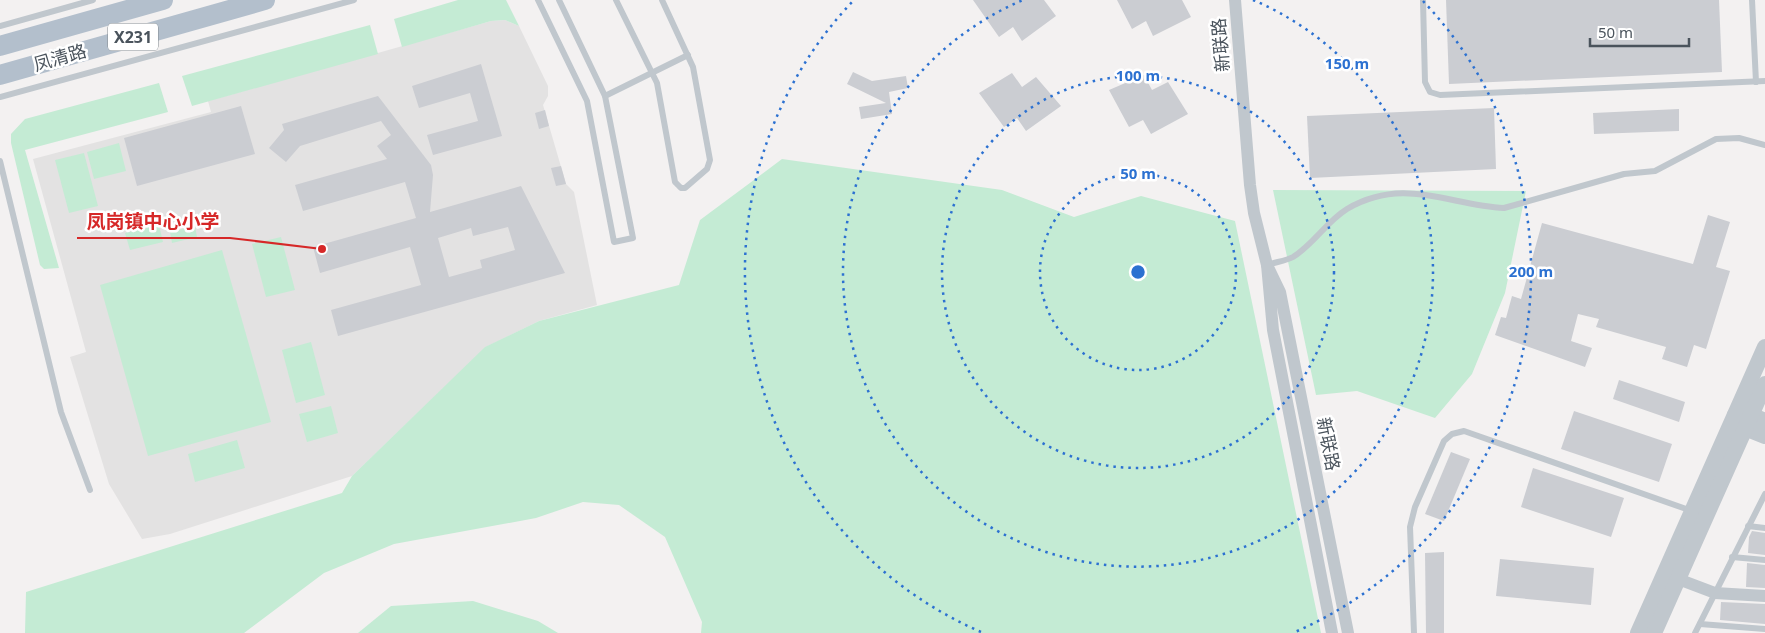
<svg xmlns="http://www.w3.org/2000/svg" width="1765" height="633" font-family="'Noto Sans','Noto Sans SC',sans-serif">
	<style>
		.education { fill: #e3e2e2 }
		.green { fill: #c4ebd4 }
		.building { fill: #cbcdd2; fill-rule: evenodd }
		.lines { fill: none; stroke-linecap: round; stroke-linejoin: round }
		.service { stroke: #c0c7cd; stroke-width: 6 }
		.minor { stroke: #c0c7cd; stroke-width: 12 }
		.tertiary { stroke: #c0c7cd; stroke-width: 16 }
		.primary { stroke: #b3bfcc; stroke-width: 20 }
		.ring { fill: none; stroke: #2c71d1; stroke-width: 2.5; stroke-dasharray: 2.5 5 }
		.labels { text-anchor: middle; stroke-width: 5; stroke-linejoin: round; paint-order: stroke }
		.shield { fill: #fff; stroke: #80878d; stroke-width: 1 }
		.shield-label { font-size: 16px; font-weight: bold; fill: #4a535c }
		.street-label { font-size: 18px; fill: #4a535c; stroke: #fff }
		.centre { fill: #2c71d1; stroke: #fff; stroke-width: 2.5 }
		.ring-label { font-size: 15px; text-anchor: middle; font-weight: bold; fill: #2c71d1; stroke: #fff; stroke-width: 5; stroke-linejoin: round; paint-order: stroke }
		.leader { fill: none; stroke: #d62828; stroke-width: 2 }
		.callout-dot { fill: #d62828; stroke: #fff; stroke-width: 2 }
		.callout-label { font-size: 19px; text-anchor: middle; font-weight: bold; fill: #d62828; stroke: #fff; stroke-width: 5; stroke-linejoin: round; paint-order: stroke }
	</style>
	<rect width="100%" height="100%" fill="#f3f1f1"/>
	<!-- education -->
	<polygon class="education" points="505,20 519,26 548,86 548,96 543,105 566,184 574,192 597,305 539,321 486,347 352,476 170,534 142,539 109,484 70,357 86,352 33,159 211,112 208,101 491,21"/>
	<!-- green -->
	<g class="green">
		<polygon points="458,0 506,0 519,26 505,20 491,21 402,47 394,19"/>
		<polygon points="370,25 378,54 192,106 182,76"/>
		<polygon points="159,83 168,112 25,150 59,268 44,269 40,265 11,143 11,134 25,119"/>
		<polygon points="119,143 126,171 94,179 87,152"/>
		<polygon points="84,153 98,206 69,213 55,160"/>
		<polygon points="782,159 1002,190 1074,217 1141,196 1235,221 1321,633 701,633 702,622 665,537 619,505 583,502 536,518 394,544 324,573 244,633 25,633 26,592 342,493 352,476 485,347 539,321 679,285 700,220"/>
		<polygon points="1273,190 1526,191 1505,293 1472,374 1435,418 1357,391 1316,395"/>
		<polygon points="159,225 163,242 130,250 125,233"/>
		<polygon points="195,226 197,237 172,243 170,232"/>
		<polygon points="281,237 295,290 266,297 252,244"/>
		<polygon points="222,250 271,422 148,456 100,285"/>
		<polygon points="311,342 325,395 296,403 282,350"/>
		<polygon points="331,406 338,433 307,442 299,414"/>
		<polygon points="237,440 245,468 195,482 188,454"/>
		<polygon points="473,601 538,621 558,633 358,633 391,606"/>
	</g>
	<!-- building -->
	<g class="building">
		<polygon points="973,0 1044,0 1056,16 1022,41 1013,27 999,37"/>
		<polygon points="1117,0 1182,0 1191,17 1153,36 1146,21 1132,29"/>
		<polygon points="1446,0 1719,0 1722,72 1449,84"/>
		<polygon points="481,64 502,136 433,155 427,135 478,121 470,93 419,108 412,86"/>
		<polygon points="853,72 872,81 906,76 908,88 889,92 892,114 861,119 859,107 886,103 847,84"/>
		<polygon points="1012,73 1022,87 1036,77 1061,106 1026,131 1017,118 1004,127 979,93"/>
		<polygon points="1144,75 1152,90 1168,82 1188,114 1151,134 1143,120 1129,127 1109,90"/>
		<path d="M378,96L431,165L433,175L430,212L521,186L565,273L338,336L331,310L421,285L410,247L320,273L313,247L416,218L405,182L303,211L295,185L387,159L377,146L391,135L381,121L300,146L286,162L269,148L284,130L282,124ZM508,227L515,250L480,260L482,268L449,277L438,238L471,228L473,236Z"/>
		<polygon points="241,106 255,154 137,186 124,138"/>
		<polygon points="1494,108 1496,169 1310,178 1307,116"/>
		<polygon points="1679,109 1679,131 1594,134 1593,113"/>
		<polygon points="545,110 549,126 539,129 535,113"/>
		<polygon points="561,166 566,184 556,186 551,168"/>
		<polygon points="1708,215 1730,222 1716,267 1730,271 1706,349 1694,345 1687,367 1662,359 1666,347 1596,327 1599,319 1578,314 1571,341 1592,348 1585,367 1495,335 1501,317 1506,318 1512,296 1521,299 1542,223 1693,264"/>
		<polygon points="1619,380 1685,402 1679,422 1613,399"/>
		<polygon points="1574,411 1672,444 1659,482 1561,449"/>
		<polygon points="1451,452 1470,459 1444,521 1425,514"/>
		<polygon points="1533,468 1624,498 1611,537 1521,507"/>
		<polygon points="1752,531 1765,533 1765,555 1748,553 1749,537"/>
		<polygon points="1444,552 1444,633 1426,633 1425,553"/>
		<polygon points="1500,559 1594,568 1591,605 1496,596"/>
		<polygon points="1747,563 1765,565 1765,588 1746,587"/>
		<polygon points="1721,602 1765,604 1765,624 1720,620"/>
	</g>
	<g class="lines">
		<!-- service -->
		<g class="service">
			<polyline points="538,0 587,101 614,242 633,238 605,96 559,0"/>
			<polyline points="616,0 657,83 675,182 681,188 685,188 707,169 710,160 693,67 662,0"/>
			<polyline points="1423,0 1425,82 1430,92 1440,95 1765,81"/>
			<polyline points="1752,0 1756,82"/>
			<polyline points="0,26 93,0"/>
			<polyline points="605,96 688,55"/>
			<polyline points="0,97 354,0"/>
			<polyline points="0,161 61,412 90,490"/>
			<path d="M1267,265C1275,262 1286,261 1293,257C1314,244 1326,222 1347,209C1404,176 1448,205 1504,208L1624,174L1655,171L1716,139L1739,138L1765,145"/>
			<polyline points="1748,526 1765,528"/>
			<polyline points="1732,557 1765,560"/>
			<polyline points="1700,624 1765,629"/>
			<polyline points="1414,633 1410,527 1415,507 1444,441 1452,434 1464,431 1692,511"/>
			<polyline points="1695,633 1765,494"/>
		</g>
		<!-- minor -->
		<g class="minor">
			<polyline points="1235,0 1250,185 1254,213 1267,265"/>
			<polyline points="1678,579 1715,593 1765,596"/>
			<polyline points="1332,633 1273,330 1267,265 1280,292 1348,633"/>
		</g>
		<!-- tertiary -->
		<g class="tertiary">
			<polyline points="1765,421 1751,415 1735,415 1745,428 1765,436"/>
			<polyline points="1638,633 1765,347"/>
			<polyline points="1654,633 1765,384"/>
		</g>
		<!-- primary -->
		<g class="primary">
			<polyline points="0,46 163,0"/>
			<polyline points="0,75 265,0"/>
		</g>
	</g>
	<!-- distance rings -->
	<g class="ring">
		<circle cx="1138" cy="272" r="98"/>
		<circle cx="1138" cy="272" r="196"/>
		<path d="M1253 0A295 295 0 1 1 1023 0"/>
		<path d="M981 632A393 393 0 0 1 853 1M1423 1A393 393 0 0 1 1295 632"/>
	</g>
	<g class="labels">
		<!-- shield labels -->
		<rect class="shield" x="108" y="23.5" width="50" height="27" rx="4"/>
		<g class="shield-label">
			<text x="133" y="43">X231</text>
		</g>
		<!-- street labels -->
		<g class="street-label">
			<text transform="translate(1221 45) rotate(-95)" y="6">新联路</text>
			<text transform="translate(60 58) rotate(-16)" y="6">凤清路</text>
			<text transform="translate(1328 444) rotate(79)" y="6">新联路</text>
		</g>
	</g>
	<circle cx="1138" cy="272" r="8" class="centre"/>
	<g class="ring-label">
		<text x="1347" y="69">150 m</text>
		<text x="1138" y="81">100 m</text>
		<text x="1138" y="179">50 m</text>
		<text x="1531" y="277">200 m</text>
	</g>
	<!-- callouts -->
	<path class="leader" d="M322 249L230 238H77"/>
	<circle class="callout-dot" cx="322" cy="249" r="5"/>
	<g class="callout-label">
		<text x="153" y="228">凤岗镇中心小学</text>
	</g>
	<!-- scale -->
	<path d="M1590 38v8h99v-8" fill="none" stroke="#4a535c" stroke-width="2.5"/>
	<text x="1598" y="38" font-size="15" fill="#4a535c" stroke="#ffffff" stroke-width="4" paint-order="stroke">50 m</text>
</svg>
